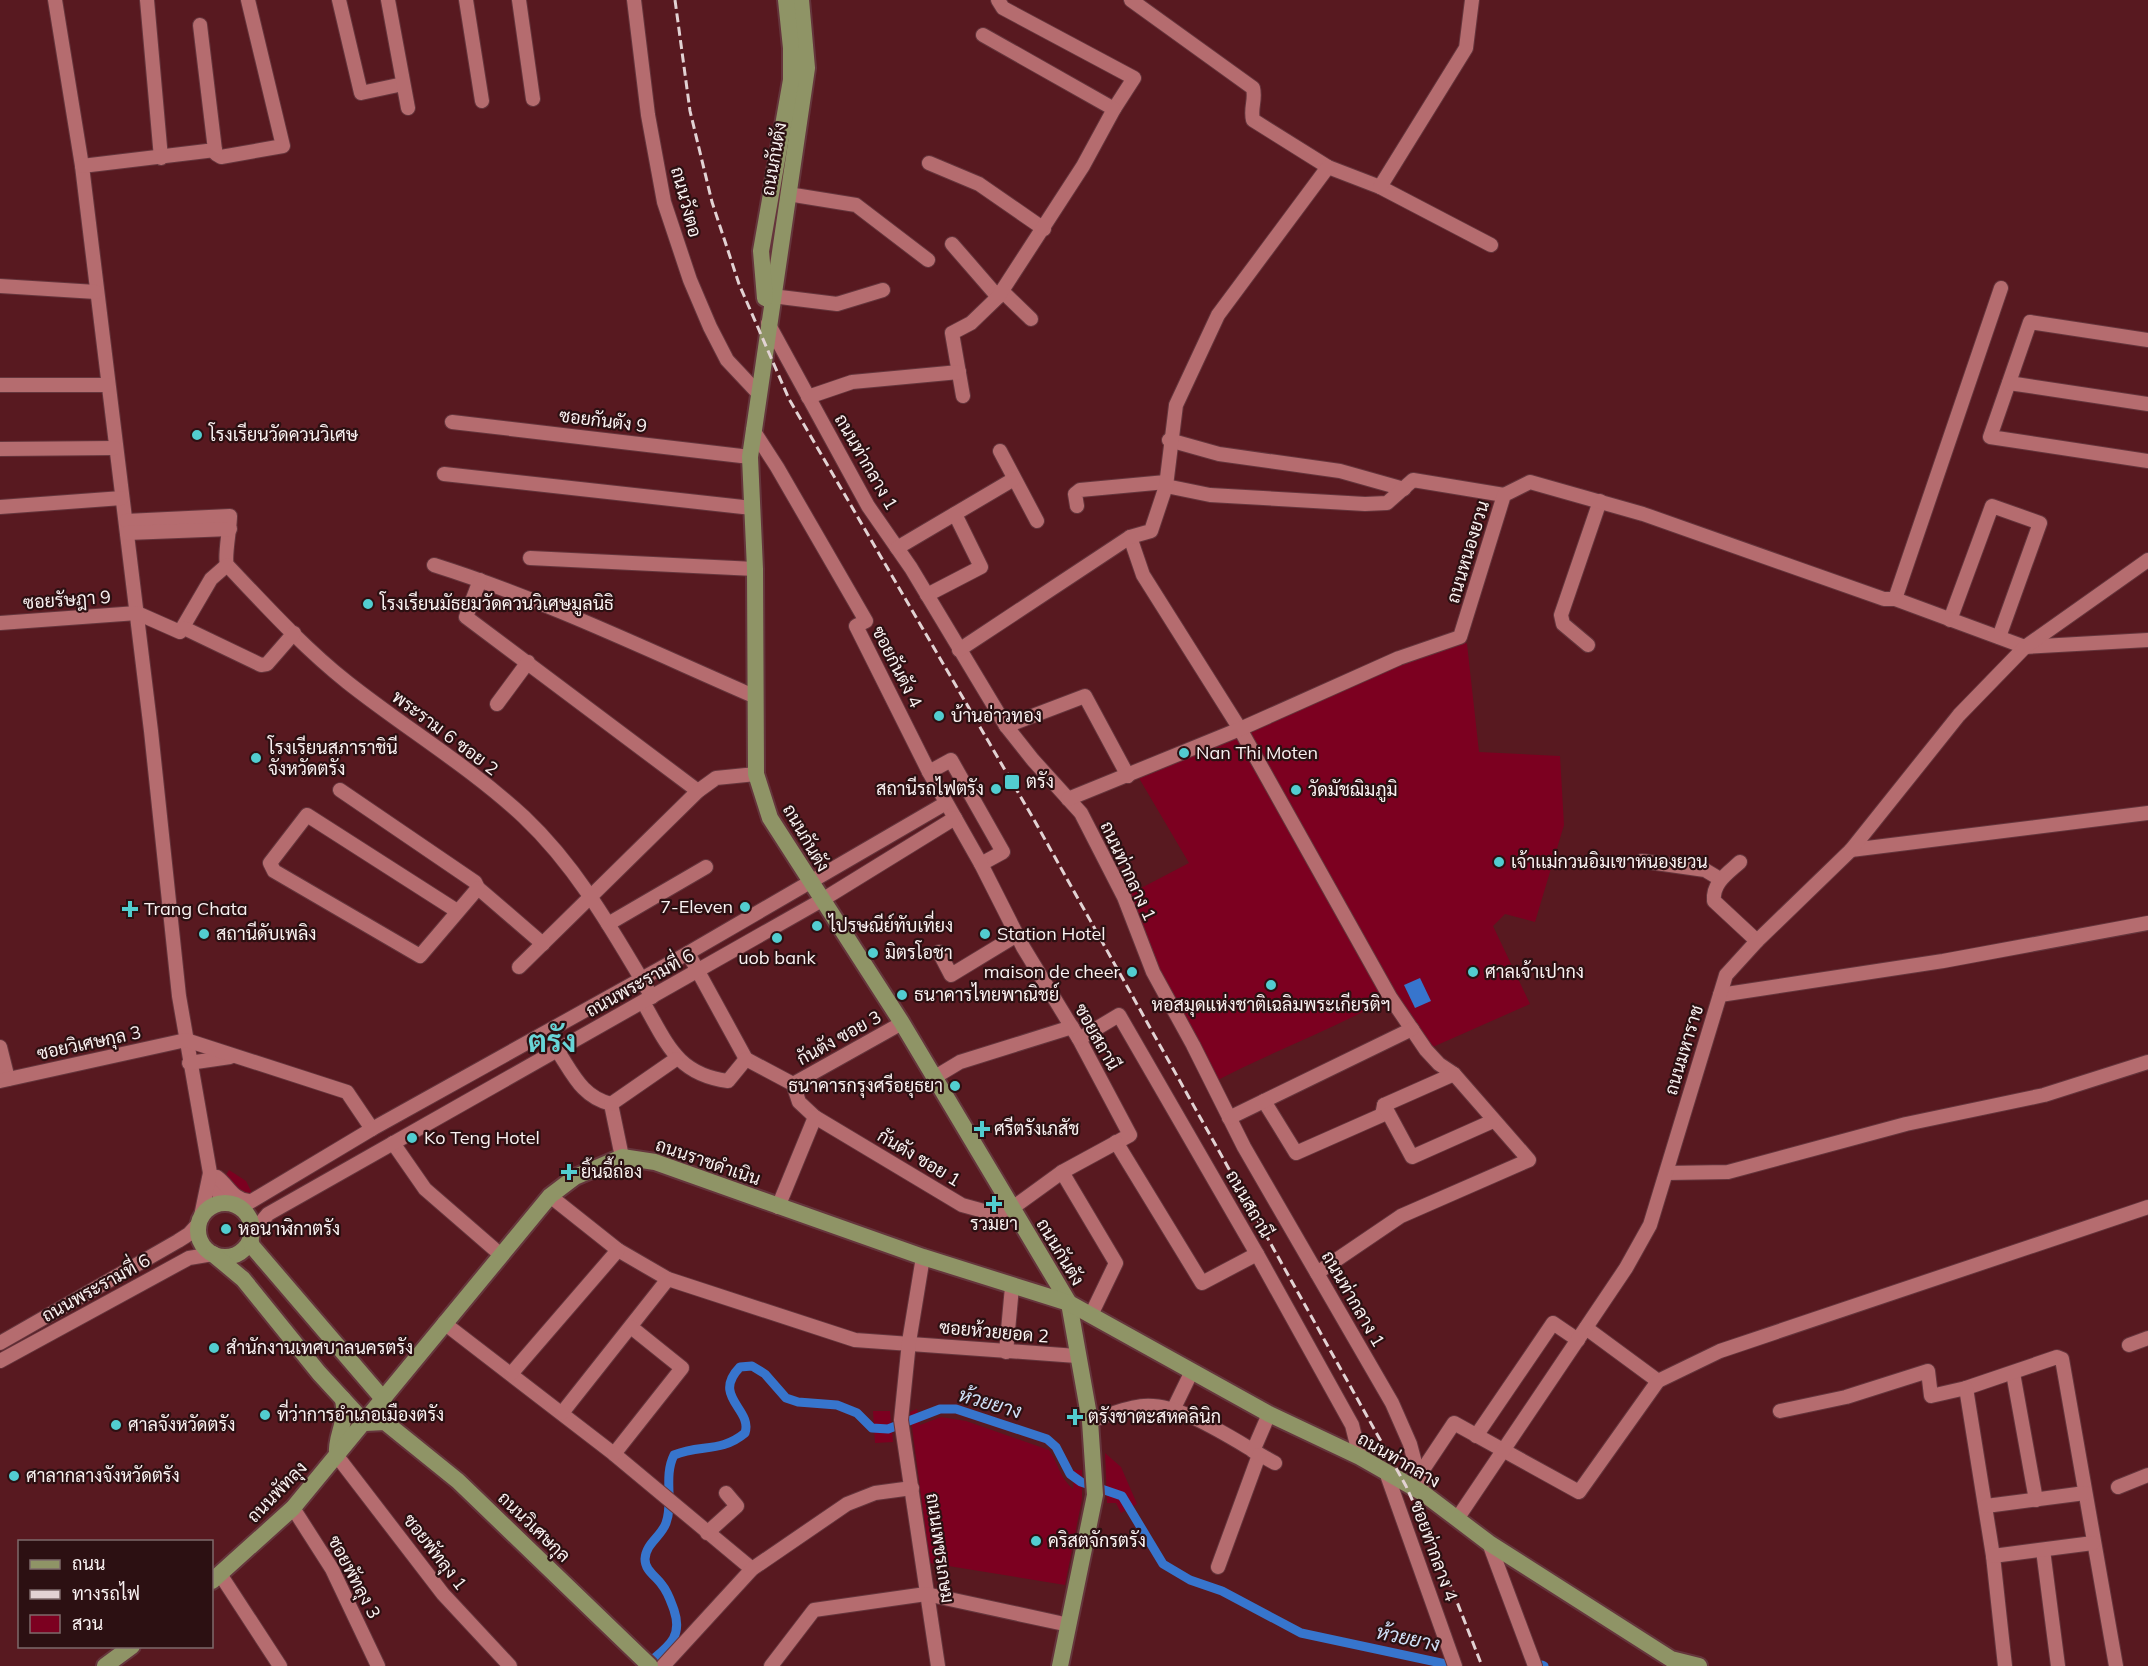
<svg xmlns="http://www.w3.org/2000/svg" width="2148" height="1666" font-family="Mulish,Sarabun,sans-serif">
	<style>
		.green { fill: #7c0020 }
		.water { fill: #3775cd }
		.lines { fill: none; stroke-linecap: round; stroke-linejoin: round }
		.canal { stroke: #3775cd; stroke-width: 9 }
		.minor-casing { stroke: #65353c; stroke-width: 16 }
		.major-casing { stroke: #65353c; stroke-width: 20 }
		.minor { stroke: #b56c6f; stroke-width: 14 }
		.major { stroke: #8f9466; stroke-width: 16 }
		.rail { stroke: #e2d2d3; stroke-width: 3; stroke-dasharray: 9 4.5; stroke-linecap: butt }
		.poi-dot { fill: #52cdd0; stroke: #2c1012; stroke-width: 2 }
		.labels { text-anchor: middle; stroke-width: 4.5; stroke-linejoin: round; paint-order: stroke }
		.street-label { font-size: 18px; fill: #f9f1f1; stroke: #2c1012 }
		.poi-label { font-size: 18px; fill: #f9f1f1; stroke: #2c1012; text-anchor: start }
		.water-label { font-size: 20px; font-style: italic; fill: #cfdff6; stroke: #2c1012 }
		.town-label { font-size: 30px; font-weight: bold; fill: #68d5d7; stroke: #2c1012 }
	</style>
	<rect width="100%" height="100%" fill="#581920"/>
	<!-- green -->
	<g class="green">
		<path d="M1460,637L1467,644L1479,752L1560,756L1564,825L1535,922L1505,914L1493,926L1530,1004L1426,1050L1390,997C1333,1030 1270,1052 1212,1083L1124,897L1189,863L1136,773Z"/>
		<polygon points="229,1170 246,1181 252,1193 247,1197 230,1183 226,1175"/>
		<path d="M917,1409L920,1425L941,1417L966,1421L1049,1450C1060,1466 1058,1475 1073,1489L1074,1470H1082V1499L1065,1585L930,1563L910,1412Z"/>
		<polygon points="873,1411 890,1411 893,1442 875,1443"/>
		<polygon points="1105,1453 1121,1467 1137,1504 1121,1513 1116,1503 1107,1503"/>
	</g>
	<!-- water -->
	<polygon class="water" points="1420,978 1431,1001 1415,1008 1404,985"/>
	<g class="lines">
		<!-- canal -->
		<g class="canal">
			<polyline points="1542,1665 1544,1666"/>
			<path d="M645,1666C665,1648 684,1640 674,1610C671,1602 668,1592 662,1585C656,1576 645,1571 645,1559C646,1543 661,1537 666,1523C674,1501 663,1477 674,1455C700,1444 721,1453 745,1433C753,1409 711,1397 740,1367L752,1366L765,1374L786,1398L798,1402L837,1405L857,1413L872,1428L888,1429L940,1409H956L1047,1439L1056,1447L1070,1474L1081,1482L1122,1496L1163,1564L1190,1580L1222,1591L1301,1633L1455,1666"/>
		</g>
		<defs>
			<g id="minor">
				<polyline points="55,0 82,166 151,731 179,996 210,1173 223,1203"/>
				<polyline points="147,0 161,158"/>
				<polyline points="339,0 361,93 403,84"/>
				<polyline points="388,0 408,108"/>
				<polyline points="466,0 482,101"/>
				<polyline points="519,0 533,99"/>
				<polyline points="634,0 648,115 664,202 690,280 710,327 727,360 758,393"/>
				<polyline points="998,0 1003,8 1134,78 1114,109"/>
				<path d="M1131,0L1253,88C1256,100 1250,108 1253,120L1328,167L1380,187L1491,245"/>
				<polyline points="215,150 216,154 221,157 283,146 248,0"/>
				<polyline points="929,163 979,184 1044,229"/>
				<polyline points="82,166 215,150 200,25"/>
				<polyline points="1380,187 1466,48 1472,0"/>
				<polyline points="788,194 856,205 928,260"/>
				<polyline points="952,244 998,297"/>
				<polyline points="0,286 96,292"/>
				<polyline points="1002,291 1031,319"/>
				<polyline points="772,296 837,304 883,290"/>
				<polyline points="768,323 868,506 911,568 1006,726 1033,760 1081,813 1124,897 1153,972 1193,1045 1244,1147 1392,1403 1410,1444 1423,1493"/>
				<polyline points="2148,340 2030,322 1990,437 2148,461"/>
				<polyline points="2009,383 2148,404"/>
				<polyline points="0,385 108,385"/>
				<polyline points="963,396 952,333 971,323 998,297 1083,166 1114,109 983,35"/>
				<polyline points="808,397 852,382 959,372"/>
				<polyline points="452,422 750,457"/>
				<polyline points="1169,440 1219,454 1340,471 1404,489"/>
				<polyline points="0,449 115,448"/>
				<polyline points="1000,451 1037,521"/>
				<polyline points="444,474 752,508"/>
				<polyline points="1166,486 1210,495 1365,504 1387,503 1413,480 1504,495"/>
				<polyline points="1077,506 1075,494 1080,490 1166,482"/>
				<polyline points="0,507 122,498"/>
				<path d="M126,521L230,516C230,529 224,557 227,565C265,605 304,648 347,682C405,728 469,766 524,817C578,868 614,933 652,997"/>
				<polyline points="127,533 230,529"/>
				<polyline points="1130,537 1143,575 1240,729 1390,997 1426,1050 1439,1064 1454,1074 1529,1160 1401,1216 1317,1273"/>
				<polyline points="897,548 1014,479"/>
				<polyline points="530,558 755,569"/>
				<path d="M434,565C545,600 650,651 756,697"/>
				<polyline points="480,580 466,617 698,791"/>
				<polyline points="927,595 981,567 955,514"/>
				<polyline points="1895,599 2001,288"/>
				<polyline points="1950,620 1992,506 2040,523 1999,637"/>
				<polyline points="0,623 137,613 180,632 211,579 227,565"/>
				<polyline points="184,628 261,665 267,664 294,633"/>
				<polyline points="1588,645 1563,624 1561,615 1600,501"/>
				<polyline points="959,650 1130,537 1151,531 1166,486 1176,405 1218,315 1328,167"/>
				<polyline points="497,704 528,662"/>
				<polyline points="1006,726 1085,696 1128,776"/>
				<polyline points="929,772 951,760 1003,852 981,864"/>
				<polyline points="340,790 475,882 478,888 543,944"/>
				<polyline points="1068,799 1240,729 1399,658 1460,637 1504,495 1530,482 1643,514 1884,599 1895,599 2025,647 2148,640"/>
				<polyline points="1851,850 2148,813"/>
				<polyline points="1642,861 1705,870 1720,879"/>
				<path d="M1740,862C1728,873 1712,883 1714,901L1757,941"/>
				<polyline points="457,911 307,815 270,863 274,871 420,956 478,888"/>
				<polyline points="608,924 706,867"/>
				<polyline points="939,952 951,975 1017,935"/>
				<polyline points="688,953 746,1059 793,1084 799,1102 815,1117 962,1205 991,1213 1011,1209 1062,1172 1130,1135 1079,1039 1023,947 981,864 929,772 856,626 866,621 777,467 753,430"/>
				<polyline points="519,967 698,791 716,778 756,774"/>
				<polyline points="1720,995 1943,961 2148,923"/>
				<path d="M643,1002C667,1043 676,1074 728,1081L746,1059"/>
				<polyline points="1079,1039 1119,1015 1257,1254 1352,1425 1360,1457"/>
				<polyline points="0,1047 8,1079"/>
				<path d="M557,1050C573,1074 582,1097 611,1104L622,1157"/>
				<polyline points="189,1063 230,1057"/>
				<polyline points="935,1077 960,1062 1072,1027"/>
				<polyline points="0,1081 186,1040 347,1092 372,1129"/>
				<polyline points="793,1084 902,1023"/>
				<polyline points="1264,1101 1296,1153 1382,1115 1384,1105 1454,1074"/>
				<polyline points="611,1104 676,1059"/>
				<polyline points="1384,1105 1412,1157 1493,1121"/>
				<polyline points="1229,1118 1412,1029"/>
				<polyline points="1116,1142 1202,1283 1257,1254"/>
				<polyline points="393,1143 425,1189 501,1255"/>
				<polyline points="1062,1172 1116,1263 1091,1315"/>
				<polyline points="1667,1173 1728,1172 1906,1124 2044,1095 2148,1062"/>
				<path d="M217,1177C229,1186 232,1199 249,1201"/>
				<polyline points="550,1196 618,1250 668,1279 855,1340 1077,1356"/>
				<polyline points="778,1207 815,1117"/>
				<polyline points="240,1208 372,1129 688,953 946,803"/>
				<polyline points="201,1216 210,1173"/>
				<polyline points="251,1234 268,1214 822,900 955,818"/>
				<polyline points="923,1257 909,1342 901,1420 938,1666"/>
				<polyline points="444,1323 614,1454 752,1569"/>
				<polyline points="1586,1328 1658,1381"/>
				<polyline points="0,1343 178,1241 189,1234 199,1223"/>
				<polyline points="2129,1345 2148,1338"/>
				<polyline points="1006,1352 1012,1287"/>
				<polyline points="0,1361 189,1258 213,1254"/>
				<polyline points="2013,1373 2036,1500"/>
				<polyline points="511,1374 618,1250"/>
				<polyline points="1966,1388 2057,1357 2062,1359 2116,1666"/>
				<polyline points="1173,1410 1192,1371"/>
				<polyline points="1780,1411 1846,1397 1928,1371 1931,1396 1966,1388 1993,1556 2005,1666"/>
				<polyline points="562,1413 668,1279"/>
				<path d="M1090,1421C1107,1416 1126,1407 1144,1406C1184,1403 1239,1444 1275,1463"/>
				<polyline points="1476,1436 1553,1323 1578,1340"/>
				<polyline points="1253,1451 1269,1414"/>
				<polyline points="614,1454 682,1368 631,1327"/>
				<polyline points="337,1456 443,1594 510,1666"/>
				<polyline points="1386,1472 1455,1666"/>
				<polyline points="1418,1477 1454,1423 1579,1492 1658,1381 1720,1351 2148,1207"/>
				<polyline points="2118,1487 2148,1475"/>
				<polyline points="1986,1506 2085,1493"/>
				<polyline points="293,1508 332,1569 378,1666"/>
				<polyline points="1457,1519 1626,1268 1650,1225 1726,975 1757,941 1851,850 1959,715 2025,647 2148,560"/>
				<polyline points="707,1533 737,1506 726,1493"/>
				<polyline points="1489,1543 1535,1666"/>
				<polyline points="2043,1550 2058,1666"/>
				<polyline points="1993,1556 2093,1543"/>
				<polyline points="1218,1567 1259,1455"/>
				<polyline points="220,1574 280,1666"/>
				<polyline points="663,1666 752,1569 847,1504 875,1493 912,1488"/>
				<polyline points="771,1666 814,1610 926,1594 1069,1625"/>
			</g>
			<g id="major">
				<polyline points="801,0 807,68 750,457 755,569 756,774 770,818 902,1023 1069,1303 1090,1421 1095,1495 1060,1666"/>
				<polyline points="765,298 761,251 791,80 791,48 786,0"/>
				<circle cx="225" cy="1230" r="27"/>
				<polyline points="250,1239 252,1246 384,1400 385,1409"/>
				<polyline points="213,1254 243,1279 319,1373 365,1423 385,1422 458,1481 650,1666"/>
				<path d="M337,1455C335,1435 348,1423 343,1399"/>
				<polyline points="212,1581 293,1508 550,1196 575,1177 622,1157 655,1162 923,1257 1069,1303 1269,1414 1360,1457 1423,1493 1489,1543 1671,1659 1699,1666"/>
				<polyline points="105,1666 132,1646"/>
			</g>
		</defs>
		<!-- minor casing -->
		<use href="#minor" class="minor-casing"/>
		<!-- major casing -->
		<use href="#major" class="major-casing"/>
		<!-- minor -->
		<use href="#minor" class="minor"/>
		<!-- major -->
		<use href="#major" class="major"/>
		<!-- rail -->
		<polyline class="rail" points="675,0 690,111 712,202 739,284 789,399 1033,818 1406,1486 1450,1584 1482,1666"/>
	</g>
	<!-- markers -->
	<g class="poi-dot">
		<circle cx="197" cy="435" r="6"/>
		<circle cx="368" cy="604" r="6"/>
		<circle cx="939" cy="716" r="6"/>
		<circle cx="1184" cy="753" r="6"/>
		<circle cx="256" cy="758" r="6"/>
		<rect x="1004" y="774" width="16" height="16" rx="3"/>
		<circle cx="996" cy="789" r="6"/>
		<circle cx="1296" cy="790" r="6"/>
		<circle cx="1499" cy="862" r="6"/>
		<circle cx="745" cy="907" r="6"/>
		<path d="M127 900h6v6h6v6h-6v6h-6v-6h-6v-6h6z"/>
		<circle cx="817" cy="926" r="6"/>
		<circle cx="204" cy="934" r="6"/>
		<circle cx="985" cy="934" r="6"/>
		<circle cx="777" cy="938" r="6"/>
		<circle cx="873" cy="953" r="6"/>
		<circle cx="1132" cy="972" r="6"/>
		<circle cx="1473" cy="972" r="6"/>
		<circle cx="1271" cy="985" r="6"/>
		<circle cx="902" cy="995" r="6"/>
		<circle cx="955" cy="1086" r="6"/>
		<path d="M979 1120h6v6h6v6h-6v6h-6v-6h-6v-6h6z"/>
		<circle cx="412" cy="1138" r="6"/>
		<path d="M566 1163h6v6h6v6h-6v6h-6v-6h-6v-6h6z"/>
		<path d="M991 1195h6v6h6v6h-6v6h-6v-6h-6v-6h6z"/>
		<circle cx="226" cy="1229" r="6"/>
		<circle cx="214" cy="1348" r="6"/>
		<circle cx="265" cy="1415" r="6"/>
		<path d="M1072 1408h6v6h6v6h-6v6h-6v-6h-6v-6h6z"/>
		<circle cx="116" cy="1425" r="6"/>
		<circle cx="14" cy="1476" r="6"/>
		<circle cx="1036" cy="1541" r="6"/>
	</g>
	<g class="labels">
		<!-- street labels -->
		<g class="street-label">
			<text transform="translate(774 159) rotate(-80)" y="6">ถนนกันตัง</text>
			<text transform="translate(686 202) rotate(75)" y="6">ถนนวังตอ</text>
			<text transform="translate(603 421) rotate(7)" y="6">ซอยกันตัง 9</text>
			<text transform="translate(866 462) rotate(60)" y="6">ถนนท่ากลาง 1</text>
			<text transform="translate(1468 552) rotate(-73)" y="6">ถนนหนองยวน</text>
			<text transform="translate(67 600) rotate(-4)" y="6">ซอยรัษฎา 9</text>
			<text transform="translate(897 667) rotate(63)" y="6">ซอยกันตัง 4</text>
			<text transform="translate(445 733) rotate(37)" y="6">พระราม 6 ซอย 2</text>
			<text transform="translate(806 838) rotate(60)" y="6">ถนนกันตัง</text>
			<text transform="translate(1128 871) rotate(65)" y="6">ถนนท่ากลาง 1</text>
			<text transform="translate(640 983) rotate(-29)" y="6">ถนนพระรามที่ 6</text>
			<text transform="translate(1097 1037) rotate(61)" y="6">ซอยสถานี</text>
			<text transform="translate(839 1038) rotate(-29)" y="6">กันตัง ซอย 3</text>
			<text transform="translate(89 1043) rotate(-12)" y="6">ซอยวิเศษกุล 3</text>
			<text transform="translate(1684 1050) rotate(-73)" y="6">ถนนมหาราช</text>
			<text transform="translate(919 1158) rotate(31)" y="6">กันตัง ซอย 1</text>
			<text transform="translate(708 1162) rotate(19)" y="6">ถนนราชดำเนิน</text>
			<text transform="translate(1249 1204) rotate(60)" y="6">ถนนสถานี</text>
			<text transform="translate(1060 1252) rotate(59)" y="6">ถนนกันตัง</text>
			<text transform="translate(96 1288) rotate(-29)" y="6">ถนนพระรามที่ 6</text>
			<text transform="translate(1353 1299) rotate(60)" y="6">ถนนท่ากลาง 1</text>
			<text transform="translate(994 1332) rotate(5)" y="6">ซอยห้วยยอด 2</text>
			<text transform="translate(1399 1460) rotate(30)" y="6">ถนนท่ากลาง</text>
			<text transform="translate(277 1492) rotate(-46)" y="6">ถนนพัทลุง</text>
			<text transform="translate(534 1527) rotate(44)" y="6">ถนนวิเศษกุล</text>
			<text transform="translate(940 1548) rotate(82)" y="6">ถนนเพชรเกษม</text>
			<text transform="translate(1434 1551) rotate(70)" y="6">ซอยท่ากลาง 4</text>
			<text transform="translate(435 1552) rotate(52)" y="6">ซอยพัทลุง 1</text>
			<text transform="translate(354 1577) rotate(62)" y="6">ซอยพัทลุง 3</text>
		</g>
		<!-- poi labels -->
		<g class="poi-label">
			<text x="209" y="441">โรงเรียนวัดควนวิเศษ</text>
			<text x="380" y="610">โรงเรียนมัธยมวัดควนวิเศษมูลนิธิ</text>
			<text x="951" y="722">บ้านอ่าวทอง</text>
			<text x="268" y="754">โรงเรียนสภาราชินี<tspan x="268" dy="21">จังหวัดตรัง</tspan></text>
			<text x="1196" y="759">Nan Thi Moten</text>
			<text x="1026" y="788">ตรัง</text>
			<text x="984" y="795" text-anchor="end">สถานีรถไฟตรัง</text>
			<text x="1308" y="796">วัดมัชฌิมภูมิ</text>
			<text x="1511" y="868">เจ้าเเม่กวนอิมเขาหนองยวน</text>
			<text x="733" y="913" text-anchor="end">7-Eleven</text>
			<text x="144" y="915">Trang Chata</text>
			<text x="829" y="932">ไปรษณีย์ทับเที่ยง</text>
			<text x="216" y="940">สถานีดับเพลิง</text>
			<text x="997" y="940">Station Hotel</text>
			<text x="885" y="959">มิตรโอชา</text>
			<text x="777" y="964" text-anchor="middle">uob bank</text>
			<text x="1120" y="978" text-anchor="end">maison de cheer</text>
			<text x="1485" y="978">ศาลเจ้าเปากง</text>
			<text x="914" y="1001">ธนาคารไทยพาณิชย์</text>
			<text x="1271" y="1011" text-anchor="middle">หอสมุดแห่งชาติเฉลิมพระเกียรติฯ</text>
			<text x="943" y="1092" text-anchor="end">ธนาคารกรุงศรีอยุธยา</text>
			<text x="994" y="1135">ศรีตรังเภสัช</text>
			<text x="424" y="1144">Ko Teng Hotel</text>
			<text x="581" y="1178">ยิ้นฉี้ถ่อง</text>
			<text x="994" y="1230" text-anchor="middle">รวมยา</text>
			<text x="238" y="1235">หอนาฬิกาตรัง</text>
			<text x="226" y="1354">สำนักงานเทศบาลนครตรัง</text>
			<text x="277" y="1421">ที่ว่าการอำเภอเมืองตรัง</text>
			<text x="1088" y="1423">ตรังชาตะสหคลินิก</text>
			<text x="128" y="1431">ศาลจังหวัดตรัง</text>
			<text x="26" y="1482">ศาลากลางจังหวัดตรัง</text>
			<text x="1048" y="1547">คริสตจักรตรัง</text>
		</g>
		<!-- water labels -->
		<g class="water-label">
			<text transform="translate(990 1403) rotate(16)" y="7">ห้วยยาง</text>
			<text transform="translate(1408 1638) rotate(12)" y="7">ห้วยยาง</text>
		</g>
		<!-- town labels -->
		<g class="town-label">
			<text x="552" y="1052">ตรัง</text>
		</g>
	</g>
	<!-- legend -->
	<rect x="18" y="1540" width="195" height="108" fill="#2c1012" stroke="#7e6a6b" stroke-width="1.5"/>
	<rect x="30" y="1560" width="30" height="9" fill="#8f9466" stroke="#7e6a6b" stroke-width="1.5"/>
	<text x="72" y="1570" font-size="18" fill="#f9f1f1">ถนน</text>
	<rect x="30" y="1590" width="30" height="9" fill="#e2d2d3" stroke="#7e6a6b" stroke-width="1.5"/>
	<text x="72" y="1600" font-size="18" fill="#f9f1f1">ทางรถไฟ</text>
	<rect x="30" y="1615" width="30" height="18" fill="#7c0020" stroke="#7e6a6b" stroke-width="1.5"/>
	<text x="72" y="1630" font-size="18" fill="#f9f1f1">สวน</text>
</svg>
